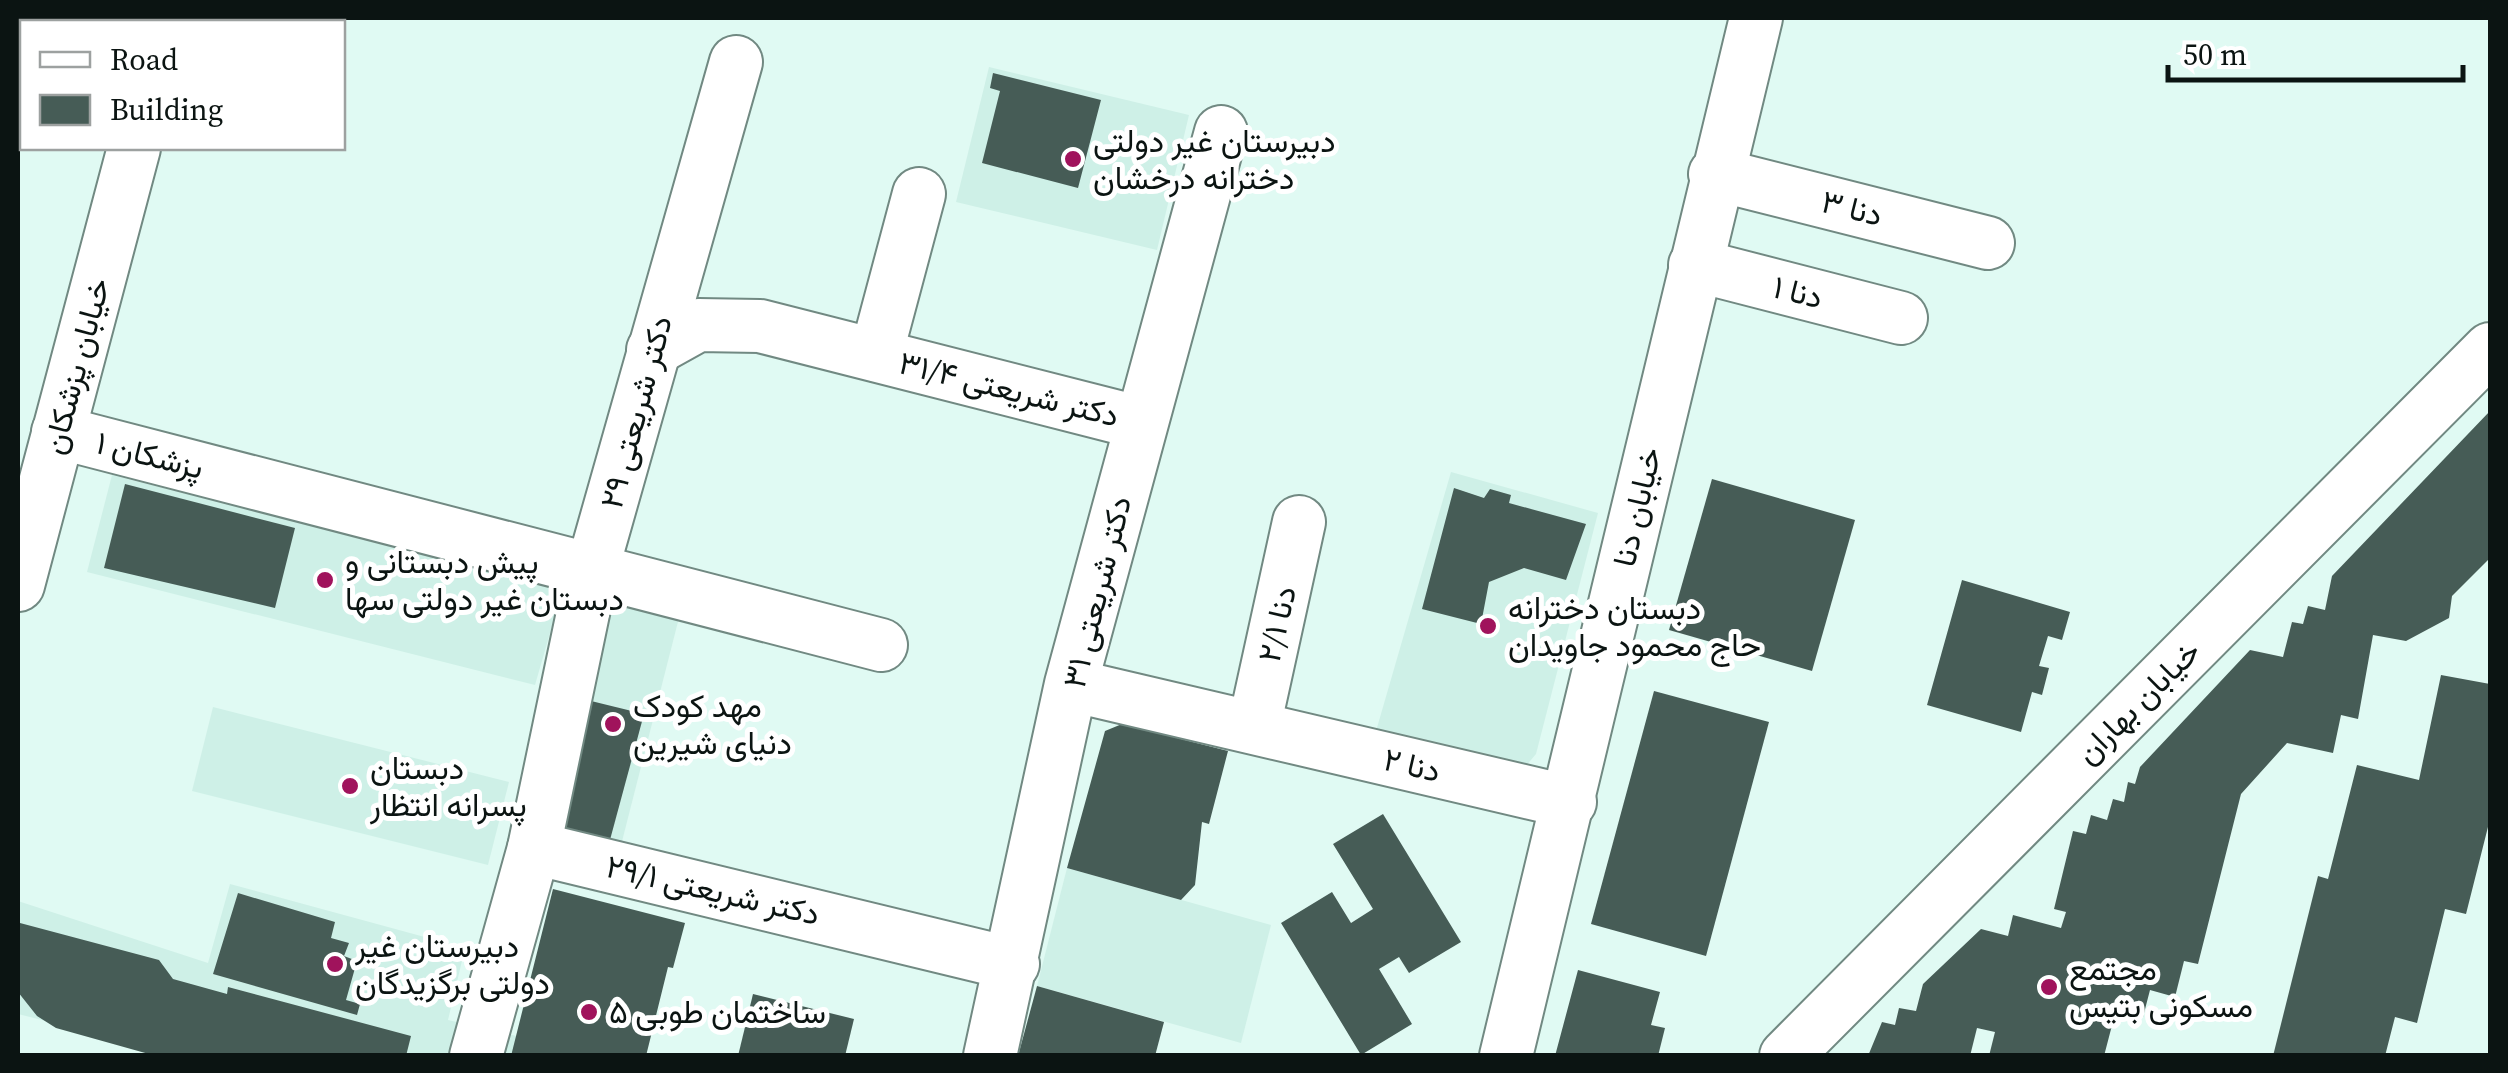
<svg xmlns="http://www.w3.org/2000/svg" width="2508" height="1073" font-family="'Source Serif 4',Vazirmatn,serif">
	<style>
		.built { fill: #cef0e7 }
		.building { fill: #465c56 }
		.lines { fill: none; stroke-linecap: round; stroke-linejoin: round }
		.minor-casing { stroke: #718982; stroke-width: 56 }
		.minor { stroke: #fff; stroke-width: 52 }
		.poi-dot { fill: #a0135c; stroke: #fff; stroke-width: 4 }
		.labels { text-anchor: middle; stroke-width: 10; stroke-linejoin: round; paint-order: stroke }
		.poi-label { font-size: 32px; fill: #0b1412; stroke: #fff; text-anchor: start }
		.street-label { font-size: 32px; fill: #0b1412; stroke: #fff }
	</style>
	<rect width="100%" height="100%" fill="#e0faf3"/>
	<!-- built -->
	<g class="built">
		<polygon points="989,67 1189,115 1157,250 956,202"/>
		<polygon points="1451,472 1598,513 1536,754 1519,774 1374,738"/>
		<polygon points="112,475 563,588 535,685 87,572"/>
		<polygon points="610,585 682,606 617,861 544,843"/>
		<polygon points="213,707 509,782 488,865 192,791"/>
		<polygon points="1067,868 1271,925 1241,1043 1037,986"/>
		<polygon points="230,884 465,948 448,1020 597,1055 182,1055 18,1014 18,901 208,963"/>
	</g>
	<!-- building -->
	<g class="building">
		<polygon points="993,73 1101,100 1078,188 982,163 1000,91 990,88"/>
		<polygon points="2490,411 2490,558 2452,596 2449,618 2406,641 2373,635 2358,719 2341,715 2333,753 2287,743 2241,794 2198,964 2184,961 2175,997 2150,990 2143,1017 2116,1010 2104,1056 1989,1056 1995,1032 1977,1028 1970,1056 1868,1056 1882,1022 1895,1025 1899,1008 1916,1011 1923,984 1981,929 2008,936 2013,915 2061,928 2066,912 2054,909 2073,831 2086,834 2091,815 2107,820 2113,799 2124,802 2128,782 2135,784 2140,767 2250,650 2283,657 2292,622 2303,624 2308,606 2325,610 2332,576"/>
		<polygon points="1712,479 1855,520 1812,671 1669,630"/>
		<polygon points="125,484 295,528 275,608 104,568"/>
		<polygon points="1454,488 1484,498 1490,489 1511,495 1509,503 1586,524 1566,580 1524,568 1489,582 1481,624 1422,609"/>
		<polygon points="1962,580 2070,612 2062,640 2048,636 2039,666 2049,668 2042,695 2032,692 2021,732 1927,705"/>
		<polygon points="2441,675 2490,684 2490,819 2466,914 2445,909 2417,1023 2395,1017 2385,1056 2273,1056 2318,876 2328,879 2357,765 2419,780"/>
		<polygon points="1654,691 1769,722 1706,956 1591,924"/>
		<polygon points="583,699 644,714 607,851 551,822"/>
		<polygon points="1122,724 1228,751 1209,824 1202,822 1195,885 1181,900 1067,868 1105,731"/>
		<polygon points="1383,814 1461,942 1409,973 1399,957 1379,969 1412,1024 1361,1055 1281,923 1332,892 1351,923 1373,909 1333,844"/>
		<polygon points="553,889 685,923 673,968 668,967 646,1056 511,1056"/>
		<polygon points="238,893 335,922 331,938 349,943 344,956 357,961 346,1000 360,1004 357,1015 213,974"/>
		<polygon points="20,923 159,960 173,979 227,994 228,987 411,1036 406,1056 156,1056 56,1028 37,1016 18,992"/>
		<polygon points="1578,970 1660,992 1651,1025 1665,1028 1658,1056 1555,1056"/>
		<polygon points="1037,986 1164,1022 1155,1056 1018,1056"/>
		<polygon points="753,994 854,1019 845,1056 738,1056"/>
	</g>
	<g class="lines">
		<defs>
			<g id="minor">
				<polyline points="167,22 169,18"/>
				<polyline points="1715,174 1988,243"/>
				<polyline points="1695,265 1901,318"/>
				<polyline points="653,350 698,325 760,326 1141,423"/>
				<polyline points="876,355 919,194"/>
				<polyline points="58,432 881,645"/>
				<polyline points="18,585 134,148"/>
				<polyline points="1092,690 1570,802"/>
				<polyline points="1254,727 1299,522"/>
				<polyline points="534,848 1013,964"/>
				<polyline points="476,1056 534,848 592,570 736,62"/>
				<polyline points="990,1056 1071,684 1221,132"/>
				<polyline points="1506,1056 1756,18"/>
				<polyline points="1786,1056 2490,349"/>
			</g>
		</defs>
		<!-- minor casing -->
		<use href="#minor" class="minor-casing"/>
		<!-- minor -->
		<use href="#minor" class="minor"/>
	</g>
	<!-- markers -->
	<g class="poi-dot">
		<circle cx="1073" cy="159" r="10"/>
		<circle cx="325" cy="580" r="10"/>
		<circle cx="1488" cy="626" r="10"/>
		<circle cx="613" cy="724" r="10"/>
		<circle cx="350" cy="786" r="10"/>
		<circle cx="335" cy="964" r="10"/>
		<circle cx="2049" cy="987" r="10"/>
		<circle cx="589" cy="1012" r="10"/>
	</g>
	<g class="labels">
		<!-- poi labels -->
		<g class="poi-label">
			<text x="1093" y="152">دبیرستان غیر دولتی<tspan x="1093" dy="37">دخترانه درخشان</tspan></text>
			<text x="345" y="573">پیش دبستانی و<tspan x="345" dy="37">دبستان غیر دولتی سها</tspan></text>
			<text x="1508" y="619">دبستان دخترانه<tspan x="1508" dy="37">حاج محمود جاویدان</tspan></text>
			<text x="633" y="717">مهد کودک<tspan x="633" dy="37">دنیای شیرین</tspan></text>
			<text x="370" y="779">دبستان<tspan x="370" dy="37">پسرانه انتظار</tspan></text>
			<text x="355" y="957">دبیرستان غیر<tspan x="355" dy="37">دولتی برگزیدگان</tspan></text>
			<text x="2069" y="980">مجتمع<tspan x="2069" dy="37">مسکونی بتیس</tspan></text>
			<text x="609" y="1023">ساختمان طوبی ۵</text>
		</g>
		<!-- street labels -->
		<g class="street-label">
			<text transform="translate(1852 208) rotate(14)" y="11">۳ دنا</text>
			<text transform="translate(1798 292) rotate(14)" y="11">۱ دنا</text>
			<text transform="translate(76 366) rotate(-75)" y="11">خیابان پزشکان</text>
			<text transform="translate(1009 389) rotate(14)" y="11">۳۱/۴ دکتر شریعتی</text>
			<text transform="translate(636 412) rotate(-75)" y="11">۲۹ دکتر شریعتی</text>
			<text transform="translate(150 455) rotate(14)" y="11">۱ پزشکان</text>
			<text transform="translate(1637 507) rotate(-77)" y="11">خیابان دنا</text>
			<text transform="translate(1097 592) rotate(-76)" y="11">۳۱ دکتر شریعتی</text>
			<text transform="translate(1277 624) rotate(-77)" y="11">۲/۱ دنا</text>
			<text transform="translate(2138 702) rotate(-45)" y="11">خیابان بهاران</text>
			<text transform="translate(1412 765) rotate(13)" y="11">۲ دنا</text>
			<text transform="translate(713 890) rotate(13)" y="11">۲۹/۱ دکتر شریعتی</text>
		</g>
	</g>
	<!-- border -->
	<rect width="2508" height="1073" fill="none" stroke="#0b1412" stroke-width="40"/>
	<!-- legend -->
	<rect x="20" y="20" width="325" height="130" fill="#ffffff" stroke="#9da1a0" stroke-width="2.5"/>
	<rect x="40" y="52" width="50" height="15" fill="#ffffff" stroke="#9da1a0" stroke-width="2.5"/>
	<text x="110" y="70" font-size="30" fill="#0b1412">Road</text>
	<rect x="40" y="95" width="50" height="30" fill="#465c56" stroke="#9da1a0" stroke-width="2.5"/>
	<text x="110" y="120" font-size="30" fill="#0b1412">Building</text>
	<!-- scale -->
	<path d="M2168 65v15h295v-15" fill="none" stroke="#0b1412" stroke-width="5"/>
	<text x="2183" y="65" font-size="30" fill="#0b1412" stroke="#ffffff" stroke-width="8" paint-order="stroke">50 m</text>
</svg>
